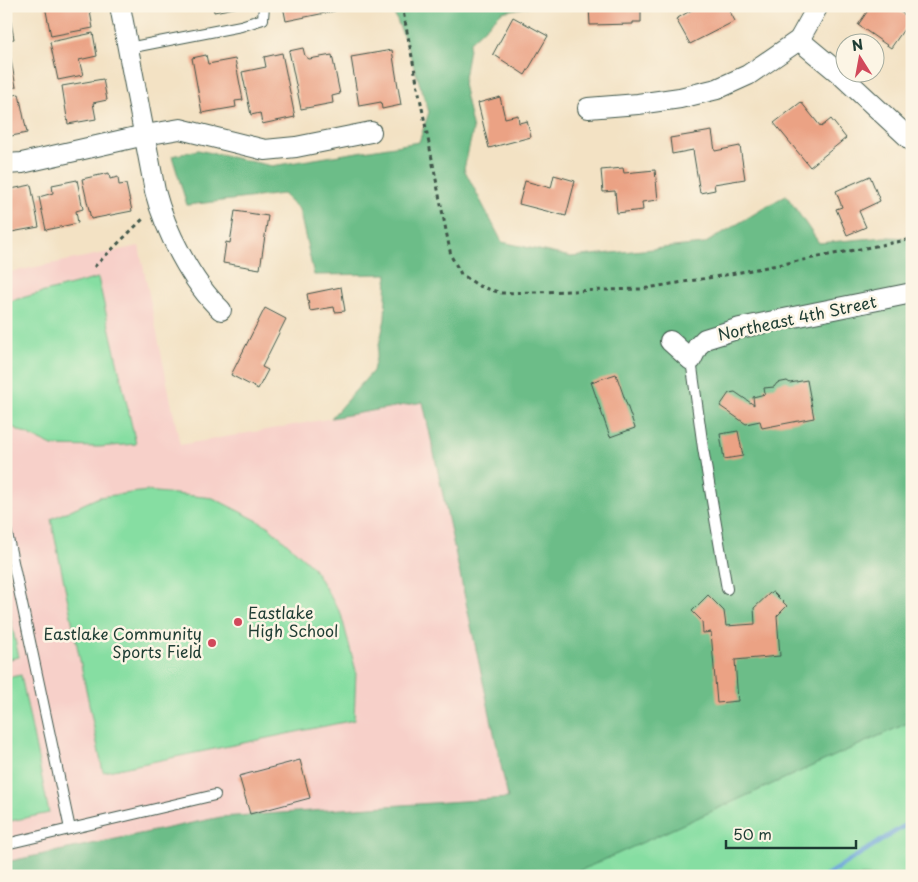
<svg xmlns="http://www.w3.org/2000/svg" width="918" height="882" font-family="'Playpen Sans',sans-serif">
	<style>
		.built { fill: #f7d0c9 }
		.green { fill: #86dea2; stroke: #528e6b }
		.forest { fill: #6cbd88; stroke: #467d5e }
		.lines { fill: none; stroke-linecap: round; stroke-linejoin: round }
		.stream { stroke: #68a4d9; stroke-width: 5 }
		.building { fill: #eba284 }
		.lane-casing { stroke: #3f564a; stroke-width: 12 }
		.street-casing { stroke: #3f564a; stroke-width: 22 }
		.path { stroke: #3f564a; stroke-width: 3; stroke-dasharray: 4 4; stroke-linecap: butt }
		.lane { stroke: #fff; stroke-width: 10 }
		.street { stroke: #fff; stroke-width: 20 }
		.poi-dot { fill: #d1495b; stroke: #fcf5e5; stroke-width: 2 }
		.labels { text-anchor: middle; stroke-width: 5; stroke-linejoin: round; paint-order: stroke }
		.street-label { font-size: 16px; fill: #1f3d34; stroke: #fcf5e5 }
		.poi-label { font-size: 16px; fill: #1f3d34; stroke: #fcf5e5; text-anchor: start }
	</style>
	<rect width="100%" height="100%" fill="#fcf5e5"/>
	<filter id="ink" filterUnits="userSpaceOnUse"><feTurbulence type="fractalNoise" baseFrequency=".02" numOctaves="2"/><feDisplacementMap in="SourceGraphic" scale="10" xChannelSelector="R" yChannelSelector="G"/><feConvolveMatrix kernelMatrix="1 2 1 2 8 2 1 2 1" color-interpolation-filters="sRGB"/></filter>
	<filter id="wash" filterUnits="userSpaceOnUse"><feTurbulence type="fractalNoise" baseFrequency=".0096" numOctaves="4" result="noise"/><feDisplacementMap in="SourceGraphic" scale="20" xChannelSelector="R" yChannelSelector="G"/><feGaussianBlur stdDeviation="1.12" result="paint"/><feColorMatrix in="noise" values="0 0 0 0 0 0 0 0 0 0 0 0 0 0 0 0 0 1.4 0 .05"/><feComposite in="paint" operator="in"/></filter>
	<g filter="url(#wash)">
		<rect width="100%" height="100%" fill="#f3e2c4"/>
		<!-- built -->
		<polygon class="built" points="139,246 180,445 423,402 508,798 6,876 6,273"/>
		<!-- green -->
		<g class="green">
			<polygon points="98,278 136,444 99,447 52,446 12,427 6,422 6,302"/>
			<polygon points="147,491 213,498 268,526 312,566 341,614 356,671 354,720 103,772 51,519 99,497"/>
			<polygon points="6,600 19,657 6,660"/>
			<polygon points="21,675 49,813 6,822 6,678"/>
			<polygon points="912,721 912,876 568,876"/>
		</g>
		<!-- forest -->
		<polygon class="forest" points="391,6 531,6 502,12 470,42 463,84 473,130 464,169 502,242 571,257 704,244 786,195 819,243 885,237 912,238 912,721 568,876 6,876 6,862 221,817 508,798 423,402 331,418 373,371 385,319 387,274 314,275 299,209 283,194 187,205 172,156 198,150 272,166 419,142 429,112 405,40"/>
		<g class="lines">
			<!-- stream -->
			<polyline class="stream" points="825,876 912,821"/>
		</g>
		<g id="blocks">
			<!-- building -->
			<g class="building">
				<polygon points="6,6 8,6 14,39 6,40"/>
				<polygon points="45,6 89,6 93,28 51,36"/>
				<polygon points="213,6 239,6 239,7 214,12"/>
				<polygon points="283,6 334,6 335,11 286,21"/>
				<polygon points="589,6 641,6 641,22 633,22 633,24 590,25"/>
				<polygon points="697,6 727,6 735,21 690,44 676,19 697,7"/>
				<polygon points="871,6 903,6 899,11 911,19 891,48 858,25"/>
				<polygon points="513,17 548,36 525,75 493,54"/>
				<polygon points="93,33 97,56 79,60 83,75 58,80 50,42"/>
				<polygon points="8,44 16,87 6,89 6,45"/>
				<polygon points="303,48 305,56 309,59 332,55 340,94 332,96 333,103 301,109 289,51"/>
				<polygon points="392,50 401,105 382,109 381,102 359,106 351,57"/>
				<polygon points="282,53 295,117 262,124 260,113 251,115 242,72 266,67 264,57"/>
				<polygon points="206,55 208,64 235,59 243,100 235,101 236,107 202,113 192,58"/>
				<polygon points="103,79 107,100 93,103 96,119 68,124 62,86"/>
				<polygon points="6,92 8,92 9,96 19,94 27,133 6,137"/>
				<polygon points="500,97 505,118 518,115 519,123 527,121 531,137 489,148 478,103"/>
				<polygon points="801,102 821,127 831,119 846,138 810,167 774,123"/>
				<polygon points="712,131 715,151 740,146 745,179 714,184 715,190 700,193 693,150 672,154 670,138"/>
				<polygon points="623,168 624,173 655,170 658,200 642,202 643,210 617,213 615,191 603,192 601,170"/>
				<polygon points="109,173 110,179 118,177 119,185 126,184 132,211 91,219 82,179"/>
				<polygon points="554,175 575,181 566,216 519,204 525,181 551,188"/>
				<polygon points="870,176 880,201 859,211 866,227 847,235 836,209 842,207 836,191"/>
				<polygon points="77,180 83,209 76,211 78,223 46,230 39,197 53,193 52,185"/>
				<polygon points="31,185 39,227 6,233 6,190"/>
				<polygon points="235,211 268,216 260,269 223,263 226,242 230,243"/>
				<polygon points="341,287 345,311 335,312 334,307 310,311 307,294"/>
				<polygon points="265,308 286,319 262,367 268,370 258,389 231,375"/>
				<polygon points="616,374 635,428 610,437 591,382"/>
				<polygon points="807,380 814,418 762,428 760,421 746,424 720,406 729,393 735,392 754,405 753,397 765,394 764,388 774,387 777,383 787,381 790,383"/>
				<polygon points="738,431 743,456 724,459 720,434"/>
				<polygon points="773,592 787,606 777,616 780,656 735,660 738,701 717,703 711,632 703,633 702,621 692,611 708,595 724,611 726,626 755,624 754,608 770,593"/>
				<polygon points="300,760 310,798 250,814 239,776"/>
			</g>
		</g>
	</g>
	<g filter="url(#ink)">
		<use href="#blocks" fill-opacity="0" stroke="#3f564a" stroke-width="1"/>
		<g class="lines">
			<defs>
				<g id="lane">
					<polyline points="128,48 241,26 263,19 264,6"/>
					<polyline points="691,360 703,448 727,589"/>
					<polyline points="6,529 70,829"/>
					<polyline points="6,844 215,795"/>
				</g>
				<g id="street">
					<path d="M120,6L155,191C165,230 192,283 221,310"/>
					<polyline points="799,40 840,74 912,141"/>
					<polyline points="588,108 638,104 680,98 717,89 748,75 799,40 818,6"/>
					<polyline points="6,164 22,163 145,135 180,129 265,150 296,147 371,132"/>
					<polyline points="670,341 691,360 698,346 705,339 740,328 912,293"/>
				</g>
			</defs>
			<!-- lane casing -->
			<use href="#lane" class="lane-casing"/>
			<!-- street casing -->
			<use href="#street" class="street-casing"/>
			<!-- path -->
			<g class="path">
				<polyline points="402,6 451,256 461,274 479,286 501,293 641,289 720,276 912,239"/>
				<polyline points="94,267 145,217"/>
			</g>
			<!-- lane -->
			<use href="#lane" class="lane"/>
			<!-- street -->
			<use href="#street" class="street"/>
		</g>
	</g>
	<!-- markers -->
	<g class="poi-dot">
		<circle cx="238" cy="622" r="5"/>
		<circle cx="212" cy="643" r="5"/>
	</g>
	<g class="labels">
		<!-- street labels -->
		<g class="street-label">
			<text transform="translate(797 318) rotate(-12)" y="6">Northeast 4th Street</text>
		</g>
		<!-- poi labels -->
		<g class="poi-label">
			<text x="248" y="619">Eastlake<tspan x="248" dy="18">High School</tspan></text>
			<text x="202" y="640" text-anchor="end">Eastlake Community<tspan x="202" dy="18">Sports Field</tspan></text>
		</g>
	</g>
	<!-- margin -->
	<rect width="918" height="882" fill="none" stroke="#fcf5e5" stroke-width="25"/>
	<!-- north arrow -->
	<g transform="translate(860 58) rotate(349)"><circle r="24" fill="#fcf5e5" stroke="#a4ab9e"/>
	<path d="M0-4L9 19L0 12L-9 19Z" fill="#d1495b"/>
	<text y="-8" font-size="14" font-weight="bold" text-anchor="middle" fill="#1f3d34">N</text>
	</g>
	<!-- scale -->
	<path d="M726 840v8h130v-8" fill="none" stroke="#1f3d34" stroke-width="2.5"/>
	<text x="733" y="840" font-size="15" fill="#1f3d34" stroke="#fcf5e5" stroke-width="4" paint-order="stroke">50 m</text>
</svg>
